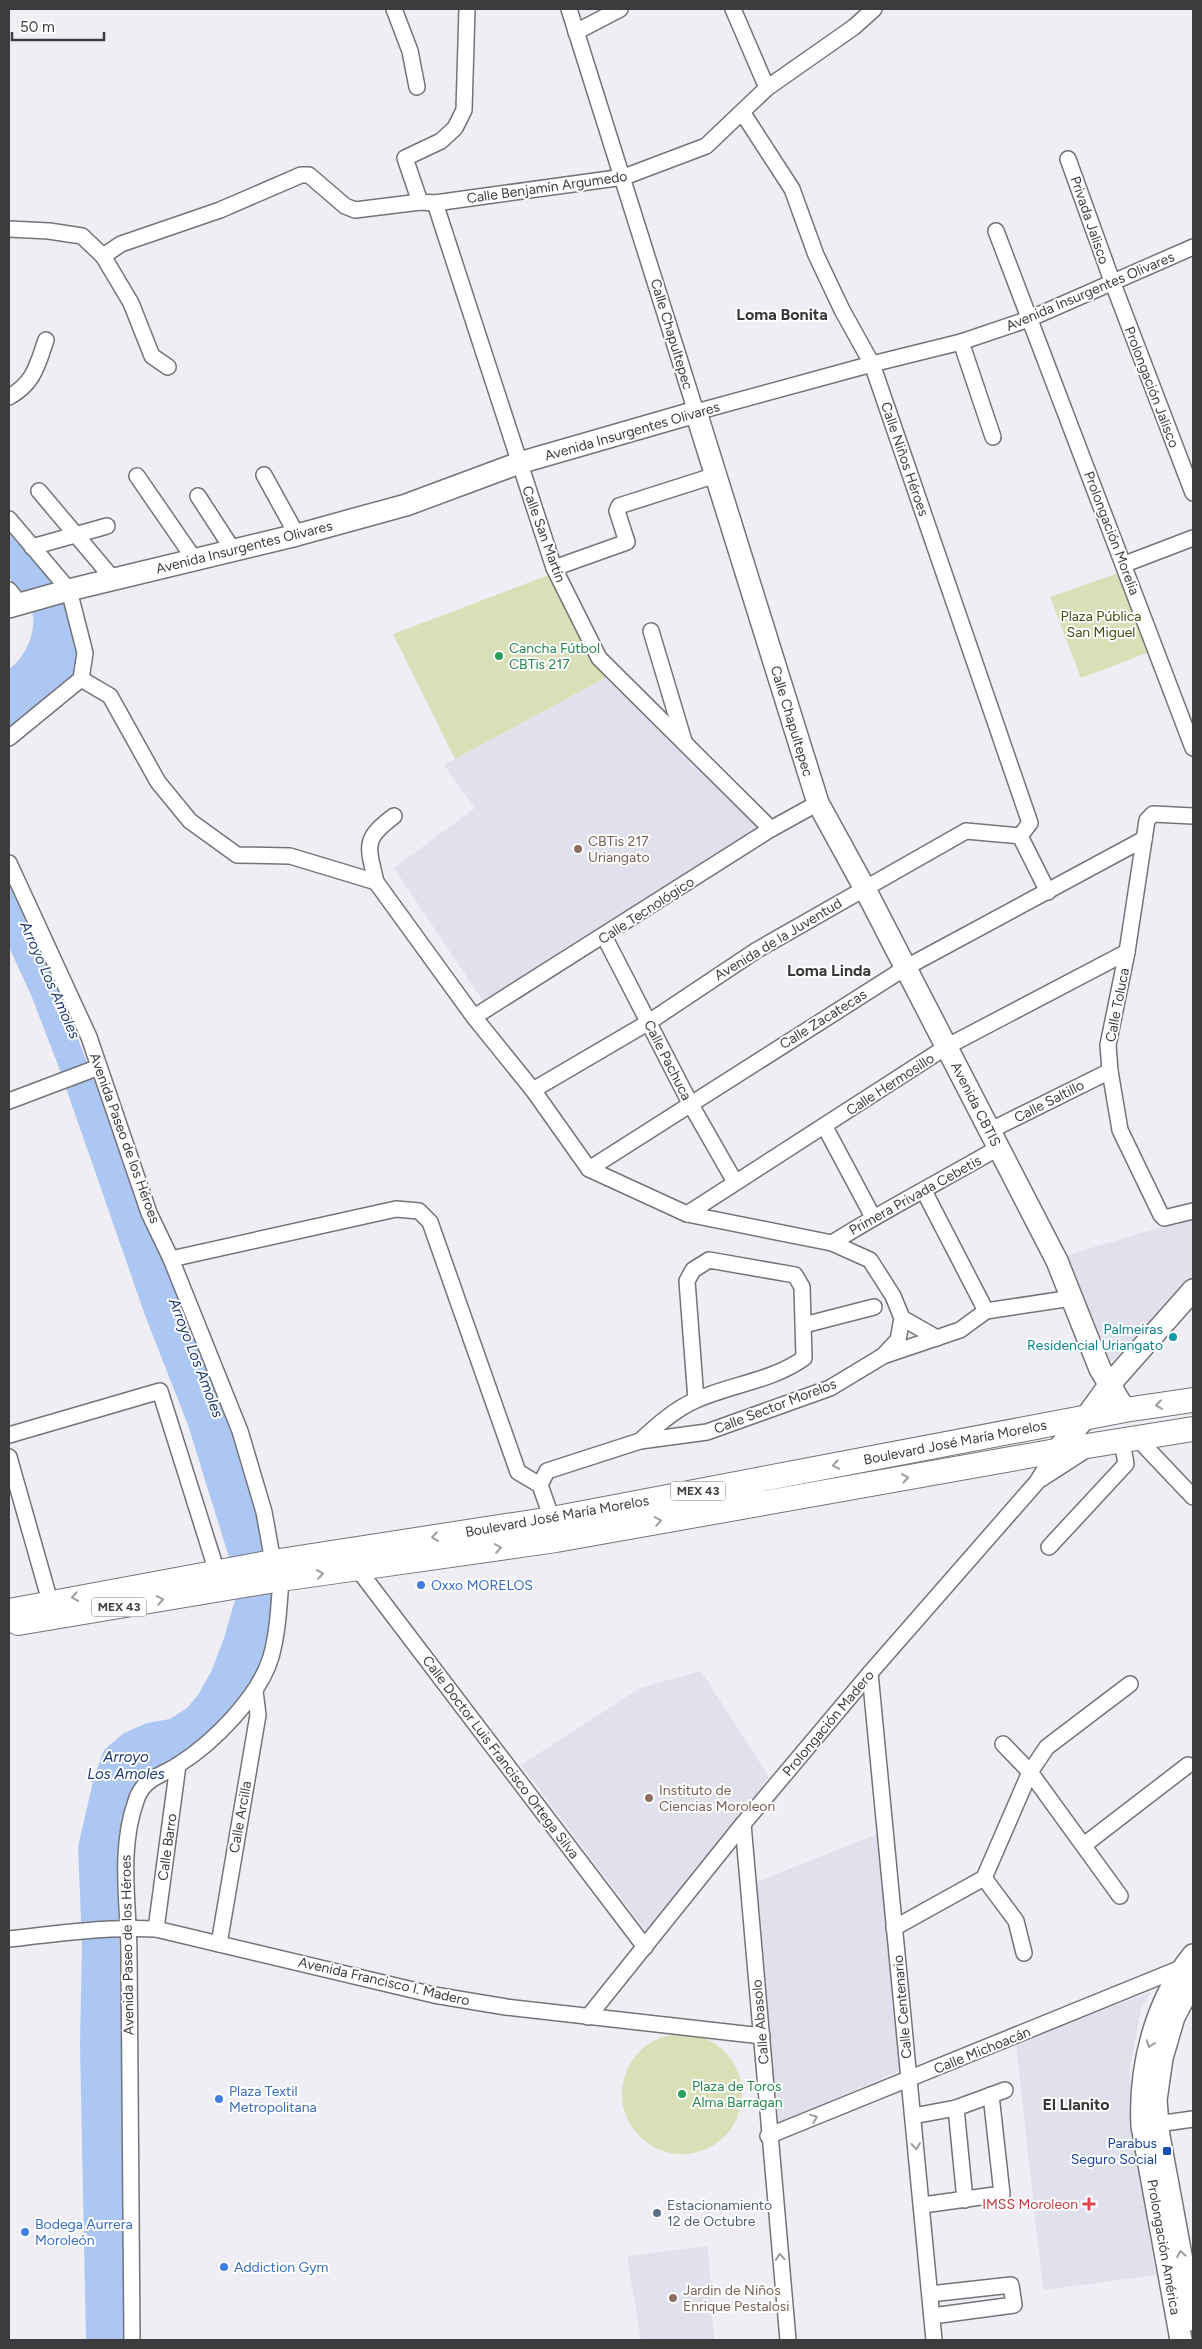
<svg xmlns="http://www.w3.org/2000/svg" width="1202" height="2349" font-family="Figtree,sans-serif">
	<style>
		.built { fill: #e1e1ed }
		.green { fill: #d9e0b8 }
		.water { fill: #acc7f3 }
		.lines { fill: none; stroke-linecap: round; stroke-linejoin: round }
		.street-casing { stroke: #747379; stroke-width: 18 }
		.secondary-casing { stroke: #747379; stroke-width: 24 }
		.primary-casing { stroke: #747379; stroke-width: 26 }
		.street { stroke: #fff; stroke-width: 15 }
		.secondary { stroke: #fff; stroke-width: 21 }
		.primary { stroke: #fff; stroke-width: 24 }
		.oneway { stroke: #9e9e9e }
		.leisure-dot { fill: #2e9e5b; stroke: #fff; stroke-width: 2 }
		.education-dot { fill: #8d6e63; stroke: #fff; stroke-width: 2 }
		.culture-dot { fill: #0f9aa8; stroke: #fff; stroke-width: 2 }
		.shop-dot { fill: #3f7fe0; stroke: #fff; stroke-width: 2 }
		.transit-dot { fill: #1a4fb4; stroke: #fff; stroke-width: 2 }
		.health-dot { fill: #e0444e; stroke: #fff; stroke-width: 2 }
		.service-dot { fill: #5c6f8a; stroke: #fff; stroke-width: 2 }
		.labels { text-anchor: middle; stroke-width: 4; stroke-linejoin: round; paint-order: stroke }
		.shield { fill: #fff; stroke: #767678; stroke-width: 1 }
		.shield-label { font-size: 12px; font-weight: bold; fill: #3c3c3e }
		.street-label { font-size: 14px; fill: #3c3c3e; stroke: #fff }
		.park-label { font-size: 14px; fill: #474c11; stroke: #fff }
		.leisure-label { font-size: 14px; fill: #27864d; stroke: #fff; text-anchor: start }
		.education-label { font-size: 14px; fill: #785e54; stroke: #fff; text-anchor: start }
		.culture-label { font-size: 14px; fill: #0d838f; stroke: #fff; text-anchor: end }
		.shop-label { font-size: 14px; fill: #366cbe; stroke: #fff; text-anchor: start }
		.transit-label { font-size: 14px; fill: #164399; stroke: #fff; text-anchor: end }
		.health-label { font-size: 14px; fill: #be3a42; stroke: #fff; text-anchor: end }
		.service-label { font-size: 14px; fill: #4e5e75; stroke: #fff; text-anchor: start }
		.water-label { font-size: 15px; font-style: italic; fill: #1c3a6f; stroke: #fff }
		.quarter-label { font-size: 16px; font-weight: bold; fill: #36363a; stroke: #fff }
	</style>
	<rect width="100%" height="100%" fill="#efeef4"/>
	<!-- built -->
	<g class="built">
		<polygon points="605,678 765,829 487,1007 394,868 475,808 444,765"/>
		<polygon points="1193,1217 1193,1280 1108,1365 1083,1293 1065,1256"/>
		<polygon points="701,1671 769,1777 647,1933 521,1765 640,1688"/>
		<polygon points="879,1833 903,2069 771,2127 754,1883"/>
		<polygon points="1151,1992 1141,2009 1130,2068 1132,2133 1156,2275 1043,2290 1016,2043"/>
		<polygon points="708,2246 714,2340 641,2340 627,2256"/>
	</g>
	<!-- green -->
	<g class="green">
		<polygon points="1121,572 1152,651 1081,678 1050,597"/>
		<polygon points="554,573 605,678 455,759 393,634"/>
		<circle cx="682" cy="2094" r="60"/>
	</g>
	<!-- water -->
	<g class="water">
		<path d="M9,524C33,554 97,637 76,677C74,682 66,686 62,690C44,705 26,720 9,734V669C28,656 42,621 27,600C22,593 10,584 9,575C6,559 9,541 9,524Z"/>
		<polygon points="9,878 51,969 90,1070 233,1426 266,1526 276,1616 259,1677 205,1741 150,1776 120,1849 118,1906 121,1981 128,2057 130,2340 86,2340 80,2045 82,1942 78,1847 94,1777 104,1750 124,1733 147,1723 170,1719 187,1708 198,1695 212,1670 224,1638 237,1593 232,1567 188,1425 146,1318 58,1065 31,995 9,947"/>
	</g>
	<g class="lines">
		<defs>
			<g id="street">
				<polyline points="394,9 410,51 417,87"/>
				<polyline points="569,9 696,412 872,364 961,342 1029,319 1193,247"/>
				<polyline points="733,9 767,88"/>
				<polyline points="576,32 620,9"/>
				<polyline points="742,112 792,189 816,255 842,310 872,364 1030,823 1020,836"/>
				<polyline points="1068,159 1112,281 1193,493"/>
				<polyline points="420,202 405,158 441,141 455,128 464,110 467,9"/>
				<polyline points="435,203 554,568 599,658 771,829"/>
				<polyline points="9,229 49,231 82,236 103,256 131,303 152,356 168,367"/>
				<polyline points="996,231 1193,748"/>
				<polyline points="103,256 121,244 220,210 301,175 309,175 345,206 355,210 420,202 435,203 624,177 706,146 767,88 854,27 874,9"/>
				<polyline points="961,342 993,437"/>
				<path d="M9,397C34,383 37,366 46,340"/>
				<polyline points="264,475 297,535"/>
				<polyline points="137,476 195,560"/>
				<polyline points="39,491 114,580"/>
				<polyline points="198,496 233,550"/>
				<polyline points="9,519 69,590 85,653 81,679 9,738"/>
				<polyline points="32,547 107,526"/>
				<polyline points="1125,564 1193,538"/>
				<polyline points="554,568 627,542 617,511 619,506 716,475"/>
				<polyline points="9,590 20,604"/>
				<polyline points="651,631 684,741"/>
				<polyline points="81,679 110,696 158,782 190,821 237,855 290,856 376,882 474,1017 533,1090 589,1169 687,1214 832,1243 870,1260 893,1296 902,1318 898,1340 883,1356"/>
				<polyline points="1193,816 1153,814 1147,820 1127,952 1108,1045 1110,1071 1120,1130 1161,1215 1164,1218 1193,1211"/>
				<polyline points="1020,836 1048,892"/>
				<polyline points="9,863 89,1037 149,1213 171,1259 240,1431 264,1512 273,1562"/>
				<path d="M376,882C368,846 362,840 394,816"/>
				<polyline points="604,936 691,1105 735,1182"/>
				<polyline points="474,1017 771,829 818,803"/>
				<polyline points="533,1090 649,1022 757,950 966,831 1020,836"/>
				<polyline points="9,1101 99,1067"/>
				<polyline points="825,1127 873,1217"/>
				<polyline points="989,1131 1110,1071"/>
				<polyline points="589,1169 905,968 1144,839"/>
				<polyline points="924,1191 986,1311"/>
				<polyline points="687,1214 946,1047 1127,952"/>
				<path d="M832,1243C886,1209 943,1180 998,1148"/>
				<polyline points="171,1259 396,1209 419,1211 430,1222 518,1472 540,1485"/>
				<polyline points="902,1318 937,1338"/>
				<polyline points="804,1325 874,1307"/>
				<polyline points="9,1435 160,1391 217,1572"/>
				<polyline points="1138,1439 1193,1497"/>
				<path d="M640,1441C656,1426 675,1409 696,1400C732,1384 772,1381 804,1358L802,1287L795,1275L709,1260L693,1270L687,1281L696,1400"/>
				<polyline points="9,1457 53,1612"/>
				<polyline points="1041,1479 1086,1450"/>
				<polyline points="552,1519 540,1485 547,1471 640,1441 707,1432 830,1388 883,1356 960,1330 986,1311 1072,1298"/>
				<polyline points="1049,1547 1126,1464 1122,1442"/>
				<polyline points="356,1563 357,1568 645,1947"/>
				<path d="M870,1673C891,1896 914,2118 934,2340"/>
				<polyline points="1003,1744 1030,1772 1120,1896"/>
				<polyline points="743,1824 788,2340"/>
				<polyline points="1084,1845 1188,1765"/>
				<polyline points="984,1878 1016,1921 1024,1953"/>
				<polyline points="894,1928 984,1878 1030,1772 1047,1747 1130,1684"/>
				<polyline points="156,1929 178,1765"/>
				<path d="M9,1939C58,1933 106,1927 156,1929L434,1995L506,2007L762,2036"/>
				<polyline points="219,1944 258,1715 255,1691"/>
				<polyline points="588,2017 743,1824 870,1673 1037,1482 1056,1451"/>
				<polyline points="956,2108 965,2200"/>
				<polyline points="913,2116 956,2108 1005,2090"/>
				<polyline points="1150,2125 1193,2119"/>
				<polyline points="768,2136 1186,1966"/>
				<polyline points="923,2205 1002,2194 991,2095"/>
				<polyline points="930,2294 1011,2285 1014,2305 932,2316"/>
				<path d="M132,2340C130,2212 129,2084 129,1956C129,1905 118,1851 136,1801C143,1778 161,1776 178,1765C213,1743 259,1697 271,1657C278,1632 279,1605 281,1579"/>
			</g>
			<g id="secondary">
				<polyline points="9,607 69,590 297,535 406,505 519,463 696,412 818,803 864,887 1057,1261 1100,1369 1125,1410"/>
				<polyline points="1056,1451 1086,1417 1110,1384 1193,1290"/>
				<polyline points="1193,1981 1174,2017 1162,2058 1156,2100 1159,2136 1193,2320"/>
				<path d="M1181,2340L1142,2126C1139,2067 1155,2002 1193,1955"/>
			</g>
			<g id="primary">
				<polyline points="9,1611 273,1562 552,1519 1125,1410 1193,1400"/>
				<polyline points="18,1623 281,1579 556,1540 1056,1451 1193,1429"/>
			</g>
		</defs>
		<!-- street casing -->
		<use href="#street" class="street-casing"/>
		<!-- secondary casing -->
		<use href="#secondary" class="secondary-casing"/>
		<!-- primary casing -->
		<use href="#primary" class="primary-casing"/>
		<!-- street -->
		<use href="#street" class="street"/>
		<!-- secondary -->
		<use href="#secondary" class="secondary"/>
		<!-- primary -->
		<use href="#primary" class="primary"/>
	</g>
	<!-- one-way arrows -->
	<defs><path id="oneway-chevron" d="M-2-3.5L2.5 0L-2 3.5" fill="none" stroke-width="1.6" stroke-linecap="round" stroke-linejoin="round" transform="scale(1.25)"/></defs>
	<g class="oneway">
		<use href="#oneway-chevron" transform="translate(1159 1405) rotate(172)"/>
		<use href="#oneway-chevron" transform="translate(836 1465) rotate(169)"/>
		<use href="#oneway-chevron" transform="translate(905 1478) rotate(-10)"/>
		<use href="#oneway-chevron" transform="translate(658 1521) rotate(-10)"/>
		<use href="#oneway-chevron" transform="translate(435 1537) rotate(171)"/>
		<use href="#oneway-chevron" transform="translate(498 1548) rotate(-8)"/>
		<use href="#oneway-chevron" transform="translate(320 1574) rotate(-8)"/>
		<use href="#oneway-chevron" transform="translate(75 1597) rotate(170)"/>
		<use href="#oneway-chevron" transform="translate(160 1600) rotate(-10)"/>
		<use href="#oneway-chevron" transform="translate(1150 2044) rotate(109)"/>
		<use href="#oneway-chevron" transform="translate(814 2118) rotate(-22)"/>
		<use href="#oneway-chevron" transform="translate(916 2146) rotate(84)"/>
		<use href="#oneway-chevron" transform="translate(1181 2254) rotate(-100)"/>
		<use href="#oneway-chevron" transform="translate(780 2257) rotate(-95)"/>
	</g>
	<!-- markers -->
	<g class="leisure-dot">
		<circle cx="499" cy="656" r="5"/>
		<circle cx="682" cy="2094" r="5"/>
	</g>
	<g class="education-dot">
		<circle cx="578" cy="849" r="5"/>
		<circle cx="649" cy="1798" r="5"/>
		<circle cx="673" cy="2298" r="5"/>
	</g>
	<circle class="culture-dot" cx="1173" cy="1337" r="5"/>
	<g class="shop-dot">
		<circle cx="421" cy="1585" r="5"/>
		<circle cx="219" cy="2099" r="5"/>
		<circle cx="25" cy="2232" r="5"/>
		<circle cx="224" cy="2267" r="5"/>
	</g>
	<rect class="transit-dot" x="1162" y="2146" width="10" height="10" rx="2.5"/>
	<path class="health-dot" d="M1086.5 2196.5h5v5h5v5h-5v5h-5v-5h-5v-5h5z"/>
	<circle class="service-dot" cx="657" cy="2213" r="5"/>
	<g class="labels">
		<!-- shield labels -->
		<g class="shield">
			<rect x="670.5" y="1481.5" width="55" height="19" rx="4"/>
			<rect x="91.5" y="1597.5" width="55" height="19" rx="4"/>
		</g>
		<g class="shield-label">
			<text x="698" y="1495">MEX 43</text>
			<text x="119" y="1611">MEX 43</text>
		</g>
		<!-- street labels -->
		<g class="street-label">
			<text transform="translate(547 187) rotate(-8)" y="5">Calle Benjamín Argumedo</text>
			<text transform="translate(1090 220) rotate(71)" y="5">Privada Jalisco</text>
			<text transform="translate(1090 291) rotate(-23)" y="5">Avenida Insurgentes Olivares</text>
			<text transform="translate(672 334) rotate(73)" y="5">Calle Chapultepec</text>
			<text transform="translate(1152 387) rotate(69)" y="5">Prolongación Jalisco</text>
			<text transform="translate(632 431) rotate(-16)" y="5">Avenida Insurgentes Olivares</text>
			<text transform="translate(905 459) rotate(71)" y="5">Calle Niños Héroes</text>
			<text transform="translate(1112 533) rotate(69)" y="5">Prolongación Morelia</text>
			<text transform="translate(544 534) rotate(70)" y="5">Calle San Martín</text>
			<text transform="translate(244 547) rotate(-14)" y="5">Avenida Insurgentes Olivares</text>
			<text transform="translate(792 721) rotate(73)" y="5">Calle Chapultepec</text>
			<text transform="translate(646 910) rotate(-33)" y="5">Calle Tecnológico</text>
			<text transform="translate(778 939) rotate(-31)" y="5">Avenida de la Juventud</text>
			<text transform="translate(1117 1005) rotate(-79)" y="5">Calle Toluca</text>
			<text transform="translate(823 1019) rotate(-32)" y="5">Calle Zacatecas</text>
			<text transform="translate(668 1060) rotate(63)" y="5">Calle Pachuca</text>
			<text transform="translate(890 1084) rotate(-33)" y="5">Calle Hermosillo</text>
			<text transform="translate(1049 1101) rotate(-27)" y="5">Calle Saltillo</text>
			<text transform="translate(976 1104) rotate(63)" y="5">Avenida CBTIS</text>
			<text transform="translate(125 1138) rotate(70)" y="5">Avenida Paseo de los Héroes</text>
			<text transform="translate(915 1195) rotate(-29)" y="5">Primera Privada Cebetis</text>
			<text transform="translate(775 1406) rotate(-21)" y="5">Calle Sector Morelos</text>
			<text transform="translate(955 1442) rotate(-11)" y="5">Boulevard José María Morelos</text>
			<text transform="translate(557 1516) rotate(-10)" y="5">Boulevard José María Morelos</text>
			<text transform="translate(828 1723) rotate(-50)" y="5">Prolongación Madero</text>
			<text transform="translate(501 1757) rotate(53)" y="5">Calle Doctor Luis Francisco Ortega Silva</text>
			<text transform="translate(240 1817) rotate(-80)" y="5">Calle Arcilla</text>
			<text transform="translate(167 1847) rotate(-82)" y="5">Calle Barro</text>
			<text transform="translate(127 1945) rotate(-91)" y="5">Avenida Paseo de los Héroes</text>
			<text transform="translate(384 1981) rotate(13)" y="5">Avenida Francisco I. Madero</text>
			<text transform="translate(902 2007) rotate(-95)" y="5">Calle Centenario</text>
			<text transform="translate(760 2022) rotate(-95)" y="5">Calle Abasolo</text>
			<text transform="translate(982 2050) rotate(-22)" y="5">Calle Michoacán</text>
			<text transform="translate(1164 2247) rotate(80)" y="5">Prolongación América</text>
		</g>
		<!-- park labels -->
		<g class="park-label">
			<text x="1101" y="621">Plaza Pública<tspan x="1101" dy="16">San Miguel</tspan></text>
		</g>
		<!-- leisure labels -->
		<g class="leisure-label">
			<text x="509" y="653">Cancha Fútbol<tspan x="509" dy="16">CBTis 217</tspan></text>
			<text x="692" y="2091">Plaza de Toros<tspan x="692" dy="16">Alma Barragan</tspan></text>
		</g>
		<!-- education labels -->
		<g class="education-label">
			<text x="588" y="846">CBTis 217<tspan x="588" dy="16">Uriangato</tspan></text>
			<text x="659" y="1795">Instituto de<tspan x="659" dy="16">Ciencias Moroleon</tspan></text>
			<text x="683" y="2295">Jardin de Niños<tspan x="683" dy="16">Enrique Pestalosi</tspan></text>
		</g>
		<!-- culture labels -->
		<g class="culture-label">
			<text x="1163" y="1334">Palmeiras<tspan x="1163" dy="16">Residencial Uriangato</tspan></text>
		</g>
		<!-- shop labels -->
		<g class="shop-label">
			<text x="431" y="1590">Oxxo MORELOS</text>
			<text x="229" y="2096">Plaza Textil<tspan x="229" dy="16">Metropolitana</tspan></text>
			<text x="35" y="2229">Bodega Aurrera<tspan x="35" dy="16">Moroleón</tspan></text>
			<text x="234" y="2272">Addiction Gym</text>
		</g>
		<!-- transit labels -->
		<g class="transit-label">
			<text x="1157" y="2148">Parabus<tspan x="1157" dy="16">Seguro Social</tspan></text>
		</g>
		<!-- health labels -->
		<g class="health-label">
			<text x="1078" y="2209">IMSS Moroleon</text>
		</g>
		<!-- service labels -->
		<g class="service-label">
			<text x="667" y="2210">Estacionamiento<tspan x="667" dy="16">12 de Octubre</tspan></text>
		</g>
		<!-- water labels -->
		<g class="water-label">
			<text transform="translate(50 980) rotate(66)" y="5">Arroyo Los Amoles</text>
			<text transform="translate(196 1358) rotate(69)" y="5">Arroyo Los Amoles</text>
			<text x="126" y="1762">Arroyo<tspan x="126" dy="17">Los Amoles</tspan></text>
		</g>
		<!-- quarter labels -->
		<g class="quarter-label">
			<text x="782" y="320">Loma Bonita</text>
			<text x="829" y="976">Loma Linda</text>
			<text x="1076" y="2110">El Llanito</text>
		</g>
	</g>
	<!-- border -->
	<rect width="1202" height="2349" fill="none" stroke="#3c3c3e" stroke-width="20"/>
	<!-- scale -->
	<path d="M12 32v8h92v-8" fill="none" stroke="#3c3c3e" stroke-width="2.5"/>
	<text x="20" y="32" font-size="15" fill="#3c3c3e" stroke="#ffffff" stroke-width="4" paint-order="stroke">50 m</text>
</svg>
